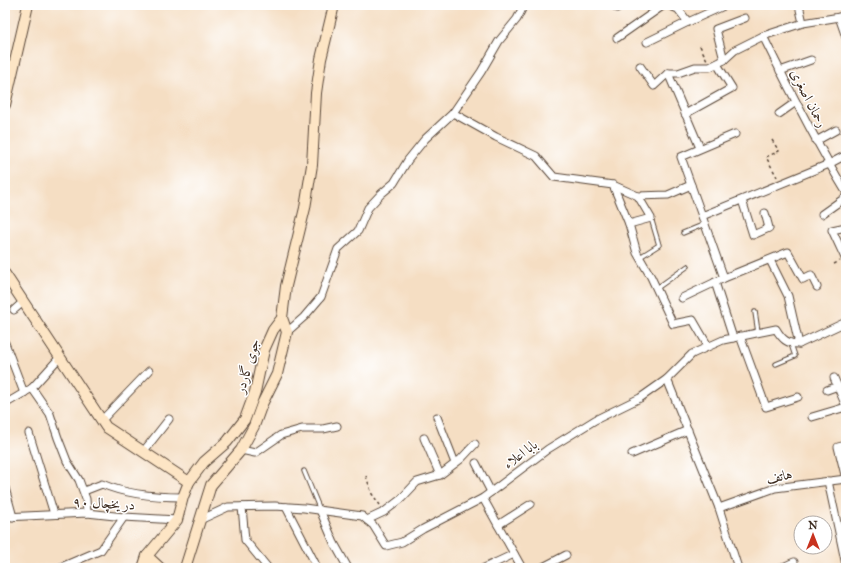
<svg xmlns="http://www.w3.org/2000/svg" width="851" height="573" font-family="'IM FELL Great Primer',Amiri,serif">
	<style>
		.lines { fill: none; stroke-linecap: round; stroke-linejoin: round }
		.lane-casing { stroke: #574537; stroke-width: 5.5 }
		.street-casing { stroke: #574537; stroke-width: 9 }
		.secondary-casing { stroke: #574537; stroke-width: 12 }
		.path { stroke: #574537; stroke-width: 1.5; stroke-dasharray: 3 3; stroke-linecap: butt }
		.lane { stroke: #fff; stroke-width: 3.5 }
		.street { stroke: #fff; stroke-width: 7 }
		.secondary { stroke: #fde5c5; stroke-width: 10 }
		.labels { text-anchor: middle; stroke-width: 3; stroke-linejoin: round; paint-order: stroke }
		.street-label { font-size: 14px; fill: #3b2a1e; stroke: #fff }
	</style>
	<rect width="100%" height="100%" fill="#fff"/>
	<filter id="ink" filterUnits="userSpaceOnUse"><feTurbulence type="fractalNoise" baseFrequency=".025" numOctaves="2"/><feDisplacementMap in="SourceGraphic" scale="8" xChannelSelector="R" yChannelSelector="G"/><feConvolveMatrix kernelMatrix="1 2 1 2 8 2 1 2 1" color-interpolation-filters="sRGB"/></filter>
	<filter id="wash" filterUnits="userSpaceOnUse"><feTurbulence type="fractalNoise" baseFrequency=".012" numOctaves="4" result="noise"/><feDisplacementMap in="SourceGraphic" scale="16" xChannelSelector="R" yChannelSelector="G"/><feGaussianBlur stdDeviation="0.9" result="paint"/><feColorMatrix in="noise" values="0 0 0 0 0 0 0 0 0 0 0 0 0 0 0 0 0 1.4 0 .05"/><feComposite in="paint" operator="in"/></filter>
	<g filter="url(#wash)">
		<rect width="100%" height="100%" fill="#f5dec3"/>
	</g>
	<g filter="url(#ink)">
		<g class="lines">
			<defs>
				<g id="lane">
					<polyline points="683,233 705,224"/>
					<polyline points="640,257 659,245 651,218"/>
					<polyline points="657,288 688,266"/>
					<polyline points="755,312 758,332"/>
					<polyline points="776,364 795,356 791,344"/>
					<polyline points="304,471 320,510"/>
				</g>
				<g id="street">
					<polyline points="668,5 678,9 688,22 726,5"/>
					<polyline points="617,8 622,5"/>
					<polyline points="839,17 846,37"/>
					<polyline points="803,23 846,16"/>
					<path d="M763,36C789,89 815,141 846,192"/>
					<polyline points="617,38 664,5"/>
					<polyline points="647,42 688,22"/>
					<polyline points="724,60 716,29 745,18"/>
					<polyline points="640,66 654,86 668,73"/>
					<polyline points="780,71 811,60"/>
					<polyline points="453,113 496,137 536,156 554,177 613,185 638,196 668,195 691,185"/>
					<polyline points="685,114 732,88 717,64"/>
					<polyline points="779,114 796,102"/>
					<polyline points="816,141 836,130"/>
					<polyline points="700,148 668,73 678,73 695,67 710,67 724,60 735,50 763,36 803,23 799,5"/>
					<polyline points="613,185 629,224 637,253 651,277 673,324 693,320 708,346"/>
					<polyline points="742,200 753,235 769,228 765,213"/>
					<polyline points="822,214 846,197"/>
					<polyline points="702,216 829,164 846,155"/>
					<polyline points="629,224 651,218 638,196"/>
					<polyline points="846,227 832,230 846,260"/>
					<polyline points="770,260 788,296 799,344"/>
					<polyline points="724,278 681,157 735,134"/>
					<polyline points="715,282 733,338"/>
					<polyline points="682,298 724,278 788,252 803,279 811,275 817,287"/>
					<polyline points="14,310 23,302"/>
					<polyline points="287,332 304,317 321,297 338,249 358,231 368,208 381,194 394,183 408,160 425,139 453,113 481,72 499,41 517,19 524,5"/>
					<polyline points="740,336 766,407 798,397"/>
					<polyline points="5,343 24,393"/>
					<polyline points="834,378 846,406"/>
					<polyline points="667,379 719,508 738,568"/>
					<polyline points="32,388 50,414 58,438 67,461 79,480 86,499 87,513"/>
					<polyline points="827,390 838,386"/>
					<polyline points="5,404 32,388 60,357"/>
					<polyline points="437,417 455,463"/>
					<polyline points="812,417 846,407"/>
					<polyline points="102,420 149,371"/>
					<polyline points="29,433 54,514"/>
					<polyline points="424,438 440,475"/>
					<polyline points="241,450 255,453 281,435 302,429 323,429 337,426"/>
					<polyline points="143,452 169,419"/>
					<polyline points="632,454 688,430"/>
					<polyline points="476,463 491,492"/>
					<polyline points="846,479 838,447 846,445"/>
					<polyline points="828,481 846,565"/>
					<polyline points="5,488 13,517"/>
					<path d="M84,491L102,484C127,495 156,497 183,497"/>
					<polyline points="483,498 522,568"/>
					<polyline points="242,507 245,540 268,568"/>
					<polyline points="286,507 315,563"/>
					<polyline points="719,508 775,488 846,479"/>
					<polyline points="320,510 334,543 348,568"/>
					<polyline points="5,517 87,513 124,517 177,520"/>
					<path d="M200,520L228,507L275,506L304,508L362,516L373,525L386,546L402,542L423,529L483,498L548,449L595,420L640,398L667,379L692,354L723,340L776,329C782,339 787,344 799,344L846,322"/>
					<polyline points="367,520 384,512 401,499 417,482 440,475 461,459 475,444"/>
					<polyline points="498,525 531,504"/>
					<polyline points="59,568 101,550 124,517"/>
					<polyline points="484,568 514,554"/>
					<polyline points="541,568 566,555"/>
					<polyline points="781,568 794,562"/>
				</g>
				<g id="secondary">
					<polyline points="5,105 28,5"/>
					<polyline points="5,274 106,427 189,482"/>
					<polyline points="147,556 160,568"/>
					<polyline points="143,568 147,556 177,520 183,497 189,482 204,462 227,442 245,419 255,392 264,350 273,330 282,318"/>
					<polyline points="185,568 211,485 241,450 254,426 262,404 277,374 287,332 282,318 286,286 305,208 312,165 316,93 321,59 334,5"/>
				</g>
			</defs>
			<!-- lane casing -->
			<use href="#lane" class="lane-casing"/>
			<!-- street casing -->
			<use href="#street" class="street-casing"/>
			<!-- secondary casing -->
			<use href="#secondary" class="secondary-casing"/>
			<!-- path -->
			<g class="path">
				<polyline points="700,46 707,60"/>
				<polyline points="772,140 779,151 766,157 777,177"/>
				<polyline points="834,264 840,261"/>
				<polyline points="366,476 372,494 380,505"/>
			</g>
			<!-- lane -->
			<use href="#lane" class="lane"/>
			<!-- street -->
			<use href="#street" class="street"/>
			<!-- secondary -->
			<use href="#secondary" class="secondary"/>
		</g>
	</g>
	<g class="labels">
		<!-- street labels -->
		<g class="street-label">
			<text transform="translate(809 98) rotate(63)" y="5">رحمان اصغری</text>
			<text transform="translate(247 366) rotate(-74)" y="5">جوی گاردر</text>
			<text transform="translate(520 454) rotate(-37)" y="5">بابا اعلاء</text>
			<text transform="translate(779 476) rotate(-12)" y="5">هاتف</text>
			<text transform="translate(104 503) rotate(3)" y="5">در یخچال ۹۰</text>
		</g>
	</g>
	<!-- margin -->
	<rect width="851" height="573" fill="none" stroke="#fff" stroke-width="20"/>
	<!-- north arrow -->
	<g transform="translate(813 535)"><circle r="19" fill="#ffffff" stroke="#b1aaa5"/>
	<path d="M0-3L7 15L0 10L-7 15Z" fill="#c8321e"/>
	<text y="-6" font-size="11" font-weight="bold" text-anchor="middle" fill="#3b2a1e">N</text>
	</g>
</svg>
